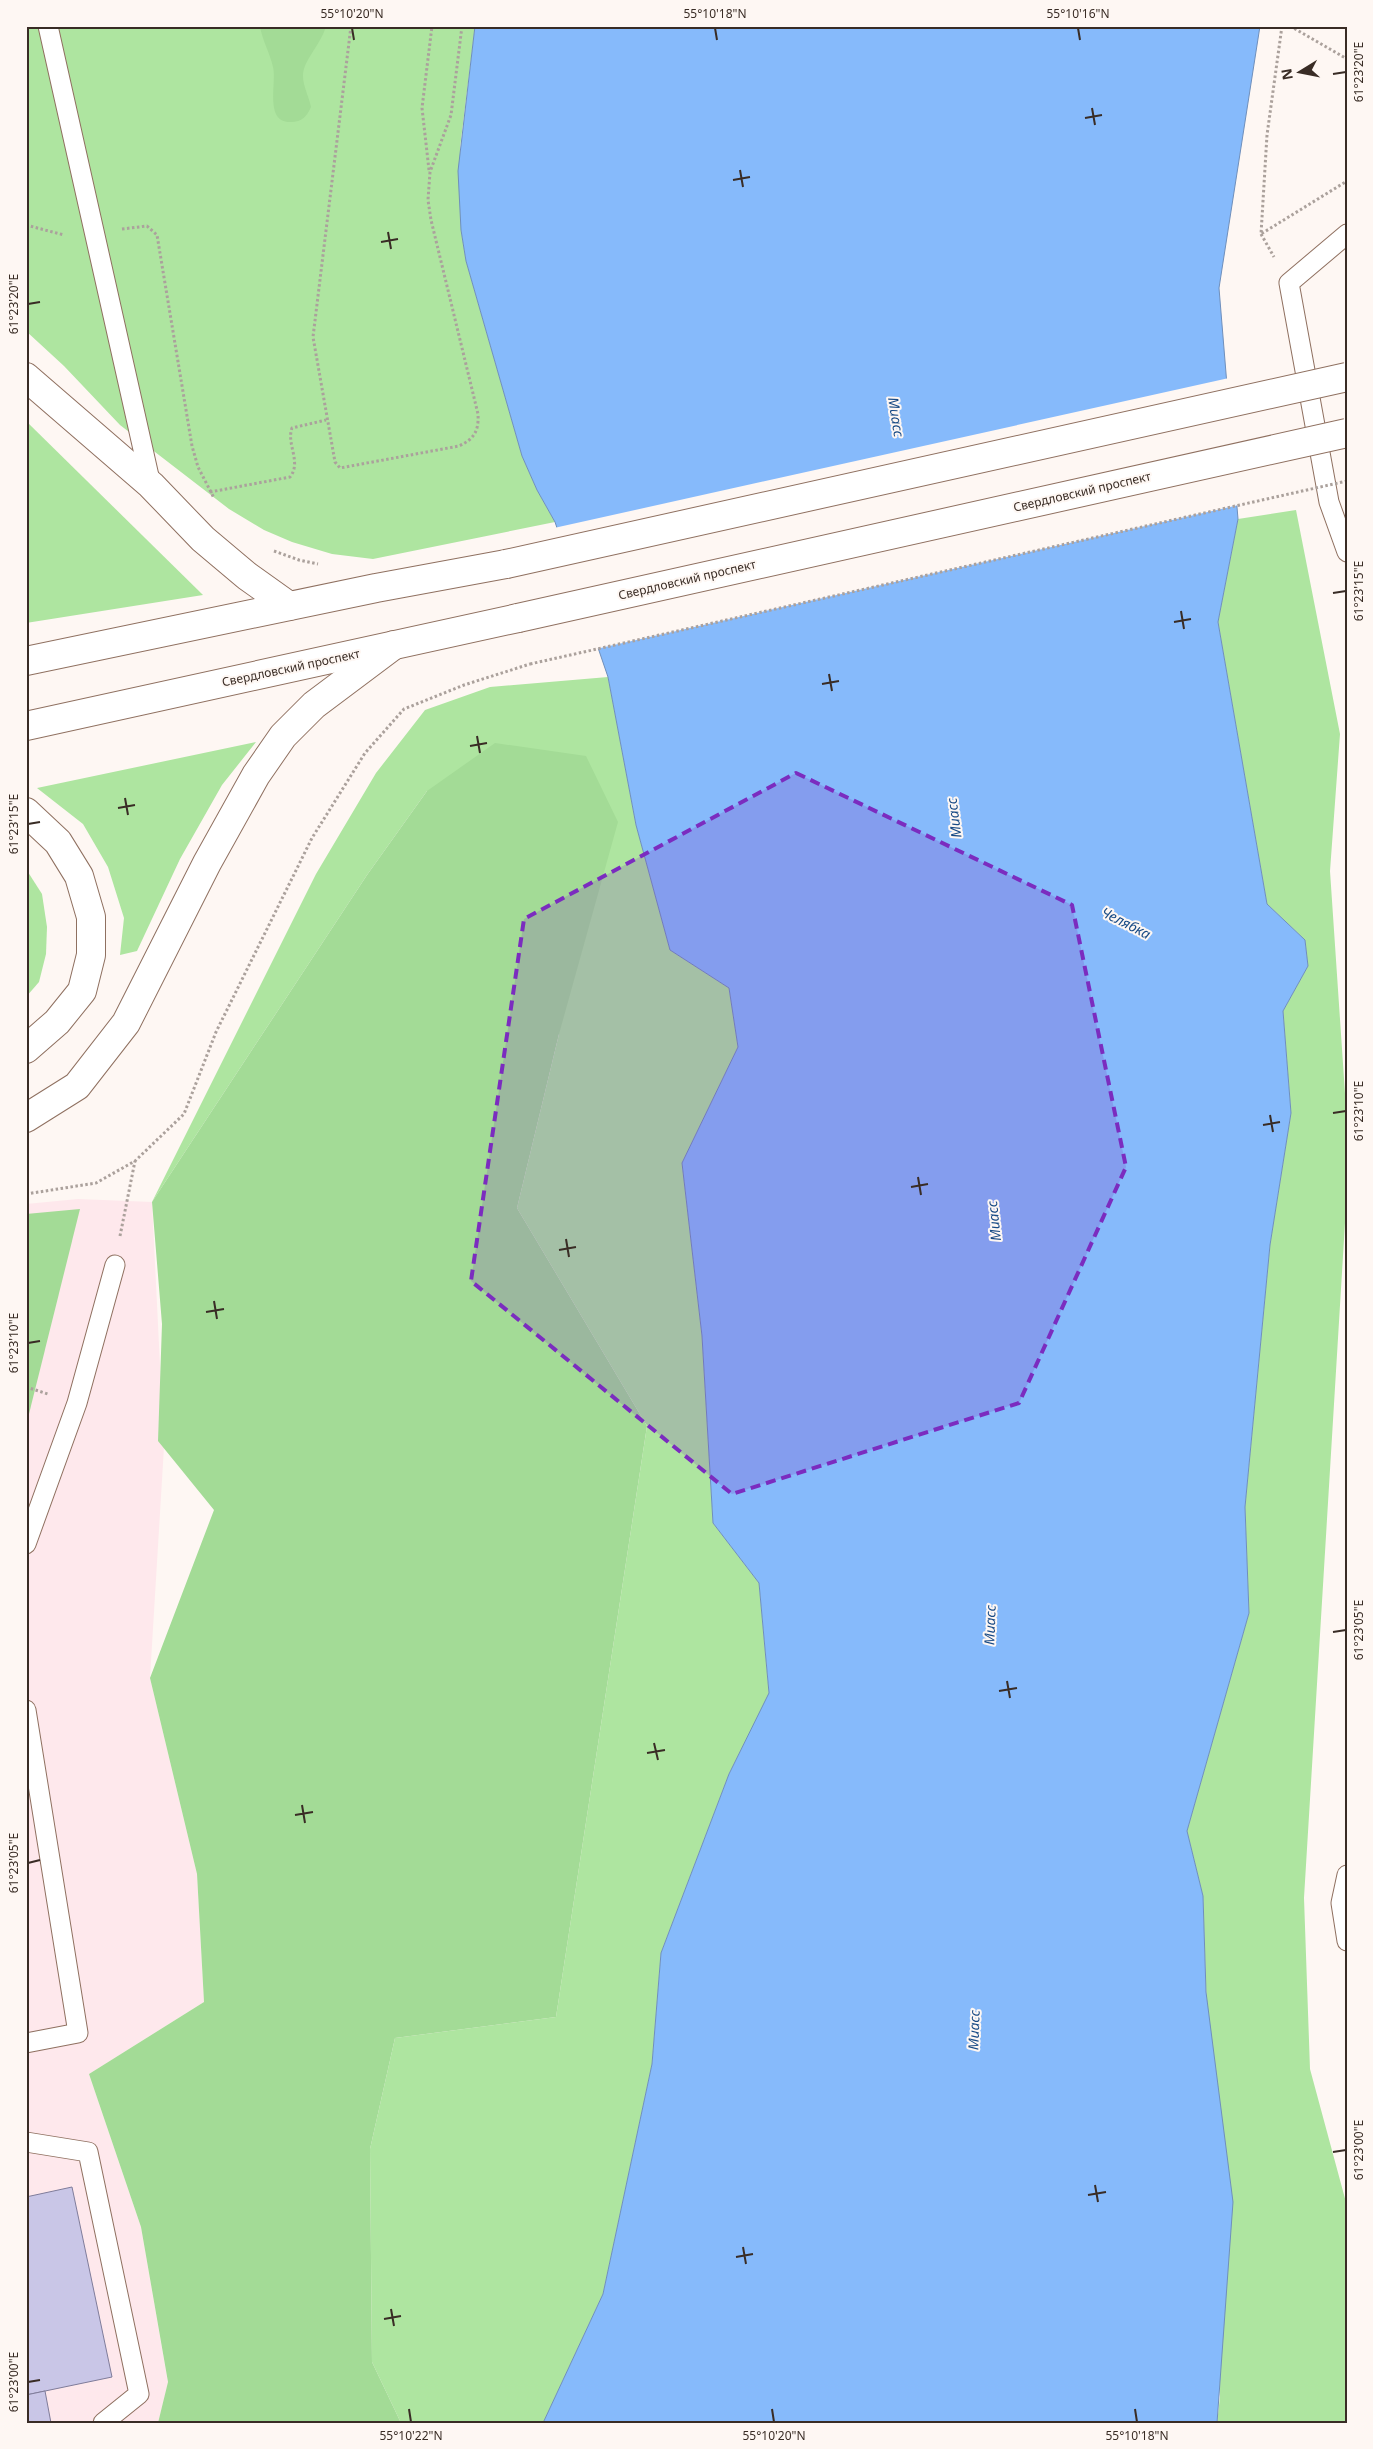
<svg xmlns="http://www.w3.org/2000/svg" width="1373" height="2449" font-family="'Noto Sans',sans-serif">
	<style>
		.commercial { fill: #fee8ec }
		.green { fill: #aee5a0 }
		.forest { fill: #a3db96 }
		.water { fill: #86bafb; stroke: #6f8fbb }
		.pier { fill: #fef7f3 }
		.building { fill: #c9c6e7; stroke: #7f7c9a }
		.lines { fill: none; stroke-linecap: round; stroke-linejoin: round }
		.service-casing { stroke: #8f7060; stroke-width: 21 }
		.primary-casing { stroke: #8f7060; stroke-width: 30 }
		.path { stroke: #aba19c; stroke-width: 3; stroke-dasharray: 2.5 2.5; stroke-linecap: butt }
		.service { stroke: #fff; stroke-width: 19 }
		.primary { stroke: #fff; stroke-width: 28 }
		.primary-bridge-casing { stroke: #8f7060; stroke-width: 30; stroke-linecap: butt }
		.path-bridge { stroke: #aba19c; stroke-width: 3; stroke-dasharray: 2.5 2.5; stroke-linecap: butt }
		.primary-bridge { stroke: #fff; stroke-width: 28 }
		.marked { fill: #7b2cbf; fill-opacity: 0.2; stroke: #7b2cbf; stroke-width: 4; stroke-dasharray: 10 6; stroke-linejoin: round }
		.ticks { fill: none; stroke: #392c25; stroke-width: 2 }
		.labels { text-anchor: middle; stroke-width: 4; stroke-linejoin: round; paint-order: stroke }
		.street-label { font-size: 12px; fill: #392c25; stroke: #fef7f3 }
		.water-label { font-size: 14px; font-style: italic; fill: #184a85; stroke: #fef7f3 }
		.neatline { fill: none; stroke: #392c25; stroke-width: 2 }
		.ticks-label { font-size: 12px; text-anchor: middle; fill: #392c25 }
	</style>
	<rect width="100%" height="100%" fill="#fef7f3"/>
	<!-- commercial -->
	<polygon class="commercial" points="78,1199 152,1202 164,1447 150,1678 197,1874 204,2002 89,2074 141,2227 168,2383 158,2423 26,2423 26,1204"/>
	<!-- green -->
	<g class="green">
		<polygon points="26,26 475,26 460,148 461,230 466,261 522,456 537,490 555,522 373,559 332,554 292,542 264,530 229,509 120,425 64,366 26,331"/>
		<polygon points="26,421 203,595 26,623"/>
		<polygon points="1296,510 1340,734 1330,871 1347,1123 1347,1190 1304,1898 1310,2069 1347,2206 1347,2423 1217,2423 1220,2397 1203,1896 1187,1831 1249,1613 1245,1507 1270,1245 1291,1113 1283,1011 1308,966 1305,940 1267,904 1218,622 1238,519"/>
		<polygon points="608,677 636,825 670,950 729,988 738,1047 682,1163 702,1336 713,1523 759,1583 769,1694 729,1774 661,1953 652,2064 603,2294 543,2423 401,2423 372,2362 370,2149 395,2038 556,2017 647,1426 517,1208 559,1034 427,791 367,875 152,1202 316,874 376,773 425,710 490,687"/>
		<polygon points="256,742 222,785 180,859 137,951 120,955 124,918 108,867 83,824 37,788"/>
		<polygon points="26,869 42,894 47,927 46,954 39,982 26,997"/>
	</g>
	<!-- forest -->
	<g class="forest">
		<path d="M260,26H326C321,45 303,60 303,76C303,86 309,97 311,107C307,116 302,122 291,122C264,123 277,83 273,67C270,53 262,40 260,26Z"/>
		<polygon points="495,743 586,756 618,822 559,1034 517,1208 647,1426 556,2017 395,2038 370,2149 372,2362 401,2423 158,2423 168,2382 141,2227 89,2074 204,2002 197,1874 150,1678 214,1510 158,1441 162,1324 152,1202 367,875 427,791"/>
		<polygon points="80,1209 26,1426 26,1214"/>
	</g>
	<!-- water -->
	<polygon class="water" points="475,26 1260,26 1219,288 1238,519 1218,622 1267,904 1305,940 1308,966 1283,1011 1291,1113 1270,1245 1245,1507 1249,1613 1187,1831 1203,1896 1206,1992 1233,2202 1217,2423 543,2423 603,2294 652,2064 661,1953 729,1774 769,1693 759,1583 713,1523 702,1336 682,1163 738,1047 729,988 670,950 636,825 608,677 555,522 537,490 522,456 466,261 461,230 458,171"/>
	<!-- pier -->
	<polygon class="pier" points="1229,378 1239,505 596,649 554,528"/>
	<!-- building -->
	<g class="building">
		<polygon points="72,2187 112,2377 26,2395 26,2197"/>
		<polygon points="45,2391 51,2423 26,2423 26,2395"/>
	</g>
	<g class="lines">
		<defs>
			<g id="service">
				<polyline points="48,26 151,485"/>
				<polyline points="1347,234 1289,283 1329,502 1347,552"/>
				<polyline points="26,1544 77,1403 115,1265"/>
				<polyline points="26,1710 78,2033 26,2043"/>
				<polyline points="1347,1875 1341,1903 1347,1941"/>
				<polyline points="26,2142 88,2152 139,2394 103,2423"/>
			</g>
			<g id="primary">
				<polyline points="26,377 151,485 203,539 247,576 289,606"/>
				<polyline points="26,661 376,588 506,564"/>
				<polyline points="26,726 518,618"/>
				<polyline points="26,812 58,842 79,876 91,917 91,955 82,991 57,1022 26,1049"/>
				<polyline points="26,1118 77,1086 126,1023 207,863 256,775 283,736 314,705 394,645"/>
			</g>
		</defs>
		<!-- service casing -->
		<use href="#service" class="service-casing"/>
		<!-- primary casing -->
		<use href="#primary" class="primary-casing"/>
		<!-- path -->
		<g class="path">
			<path d="M351,26L313,337L335,462L340,468L459,446C474,439 479,431 478,414L431,220L428,200L430,172L451,115L462,26"/>
			<polyline points="1282,26 1267,135 1261,234 1347,181"/>
			<polyline points="1290,26 1347,59"/>
			<polyline points="429,170 422,108 432,26"/>
			<polyline points="26,225 64,235"/>
			<polyline points="122,229 147,226 157,235 192,446 198,467 214,498"/>
			<polyline points="1261,234 1274,257"/>
			<path d="M210,492L290,477C302,462 286,444 292,428L326,420"/>
			<polyline points="274,551 299,560 318,564"/>
			<polyline points="26,1194 96,1183 135,1161 184,1114 216,1032 312,838 365,753 404,709 464,685 530,664"/>
			<polyline points="120,1236 135,1161"/>
			<polyline points="26,1387 48,1394"/>
		</g>
		<!-- service -->
		<use href="#service" class="service"/>
		<!-- primary -->
		<use href="#primary" class="primary"/>
		<defs>
			<g id="primary-bridge">
				<polyline points="506,564 1347,377"/>
				<polyline points="518,618 1347,433"/>
			</g>
		</defs>
		<!-- primary-bridge casing -->
		<use href="#primary-bridge" class="primary-bridge-casing"/>
		<!-- path-bridge -->
		<polyline class="path-bridge" points="530,664 1347,481"/>
		<!-- primary-bridge -->
		<use href="#primary-bridge" class="primary-bridge"/>
	</g>
	<!-- marked area -->
	<path class="marked" d="M796,773L1072,905L1126,1167L1019,1403L732,1494L471,1281L524,919Z"/>
	<!-- ticks -->
	<path class="ticks" d="M352,28L354,40M715,28L717,40M1078,28L1080,40M1333,74L1346,72M1092,108L1095,125M1085,118L1102,115M740,170L743,187M733,180L750,177M388,232L391,249M381,242L398,239M28,304L40,302M1333,593L1346,591M1181,611L1184,629M1174,622L1191,619M829,674L832,691M822,684L839,681M477,736L480,753M470,746L487,743M125,798L128,815M118,808L135,805M28,824L40,822M1333,1113L1346,1111M1270,1115L1273,1132M1263,1125L1280,1122M918,1177L921,1195M911,1187L928,1184M566,1239L569,1257M559,1250L576,1247M214,1301L217,1319M206,1312L224,1309M28,1343L40,1341M1333,1632L1346,1630M1007,1681L1010,1698M999,1691L1017,1688M654,1743L658,1760M647,1753L665,1750M302,1805L305,1823M295,1815L313,1812M28,1863L40,1860M1333,2152L1346,2150M1095,2185L1098,2202M1088,2195L1106,2192M743,2247L746,2264M736,2257L753,2254M391,2309L394,2326M384,2319L401,2316M28,2382L40,2380M409,2409L411,2422M772,2409L774,2422M1135,2409L1137,2422"/>
	<g class="labels">
		<!-- street labels -->
		<g class="street-label">
			<text transform="translate(1082 492) rotate(-13)" y="4">Свердловский проспект</text>
			<text transform="translate(687 580) rotate(-13)" y="4">Свердловский проспект</text>
			<text transform="translate(291 668) rotate(-12)" y="4">Свердловский проспект</text>
		</g>
		<!-- water labels -->
		<g class="water-label">
			<text transform="translate(896 417) rotate(81)" y="5">Миасс</text>
			<text transform="translate(954 818) rotate(-97)" y="5">Миасс</text>
			<text transform="translate(1126 923) rotate(27)" y="5">Челябка</text>
			<text transform="translate(994 1221) rotate(-96)" y="5">Миасс</text>
			<text transform="translate(990 1625) rotate(-88)" y="5">Миасс</text>
			<text transform="translate(974 2030) rotate(-88)" y="5">Миасс</text>
		</g>
	</g>
	<!-- border -->
	<rect width="1373" height="2449" fill="none" stroke="#fef7f3" stroke-width="55"/>
	<!-- north arrow -->
	<g transform="translate(1300 72) rotate(260)" stroke="#fef7f3" stroke-width="4" paint-order="stroke">
	<path d="M0-4L9 19L0 12L-9 19Z" fill="#392c25"/>
	<text y="-8" font-size="14" font-weight="bold" text-anchor="middle" fill="#392c25">N</text>
	</g>
	<rect x="28" y="28" width="1318" height="2394" class="neatline"/>
	<g class="ticks-label">
		<text x="352" y="18">55°10'20"N</text>
		<text x="715" y="18">55°10'18"N</text>
		<text x="1078" y="18">55°10'16"N</text>
		<text transform="translate(1359 72) rotate(-90)" y="4">61°23'20"E</text>
		<text transform="translate(14 304) rotate(-90)" y="4">61°23'20"E</text>
		<text transform="translate(1359 591) rotate(-90)" y="4">61°23'15"E</text>
		<text transform="translate(14 824) rotate(-90)" y="4">61°23'15"E</text>
		<text transform="translate(1359 1111) rotate(-90)" y="4">61°23'10"E</text>
		<text transform="translate(14 1343) rotate(-90)" y="4">61°23'10"E</text>
		<text transform="translate(1359 1630) rotate(-90)" y="4">61°23'05"E</text>
		<text transform="translate(14 1863) rotate(-90)" y="4">61°23'05"E</text>
		<text transform="translate(1359 2150) rotate(-90)" y="4">61°23'00"E</text>
		<text transform="translate(14 2382) rotate(-90)" y="4">61°23'00"E</text>
		<text x="411" y="2440">55°10'22"N</text>
		<text x="774" y="2440">55°10'20"N</text>
		<text x="1137" y="2440">55°10'18"N</text>
	</g>
</svg>
